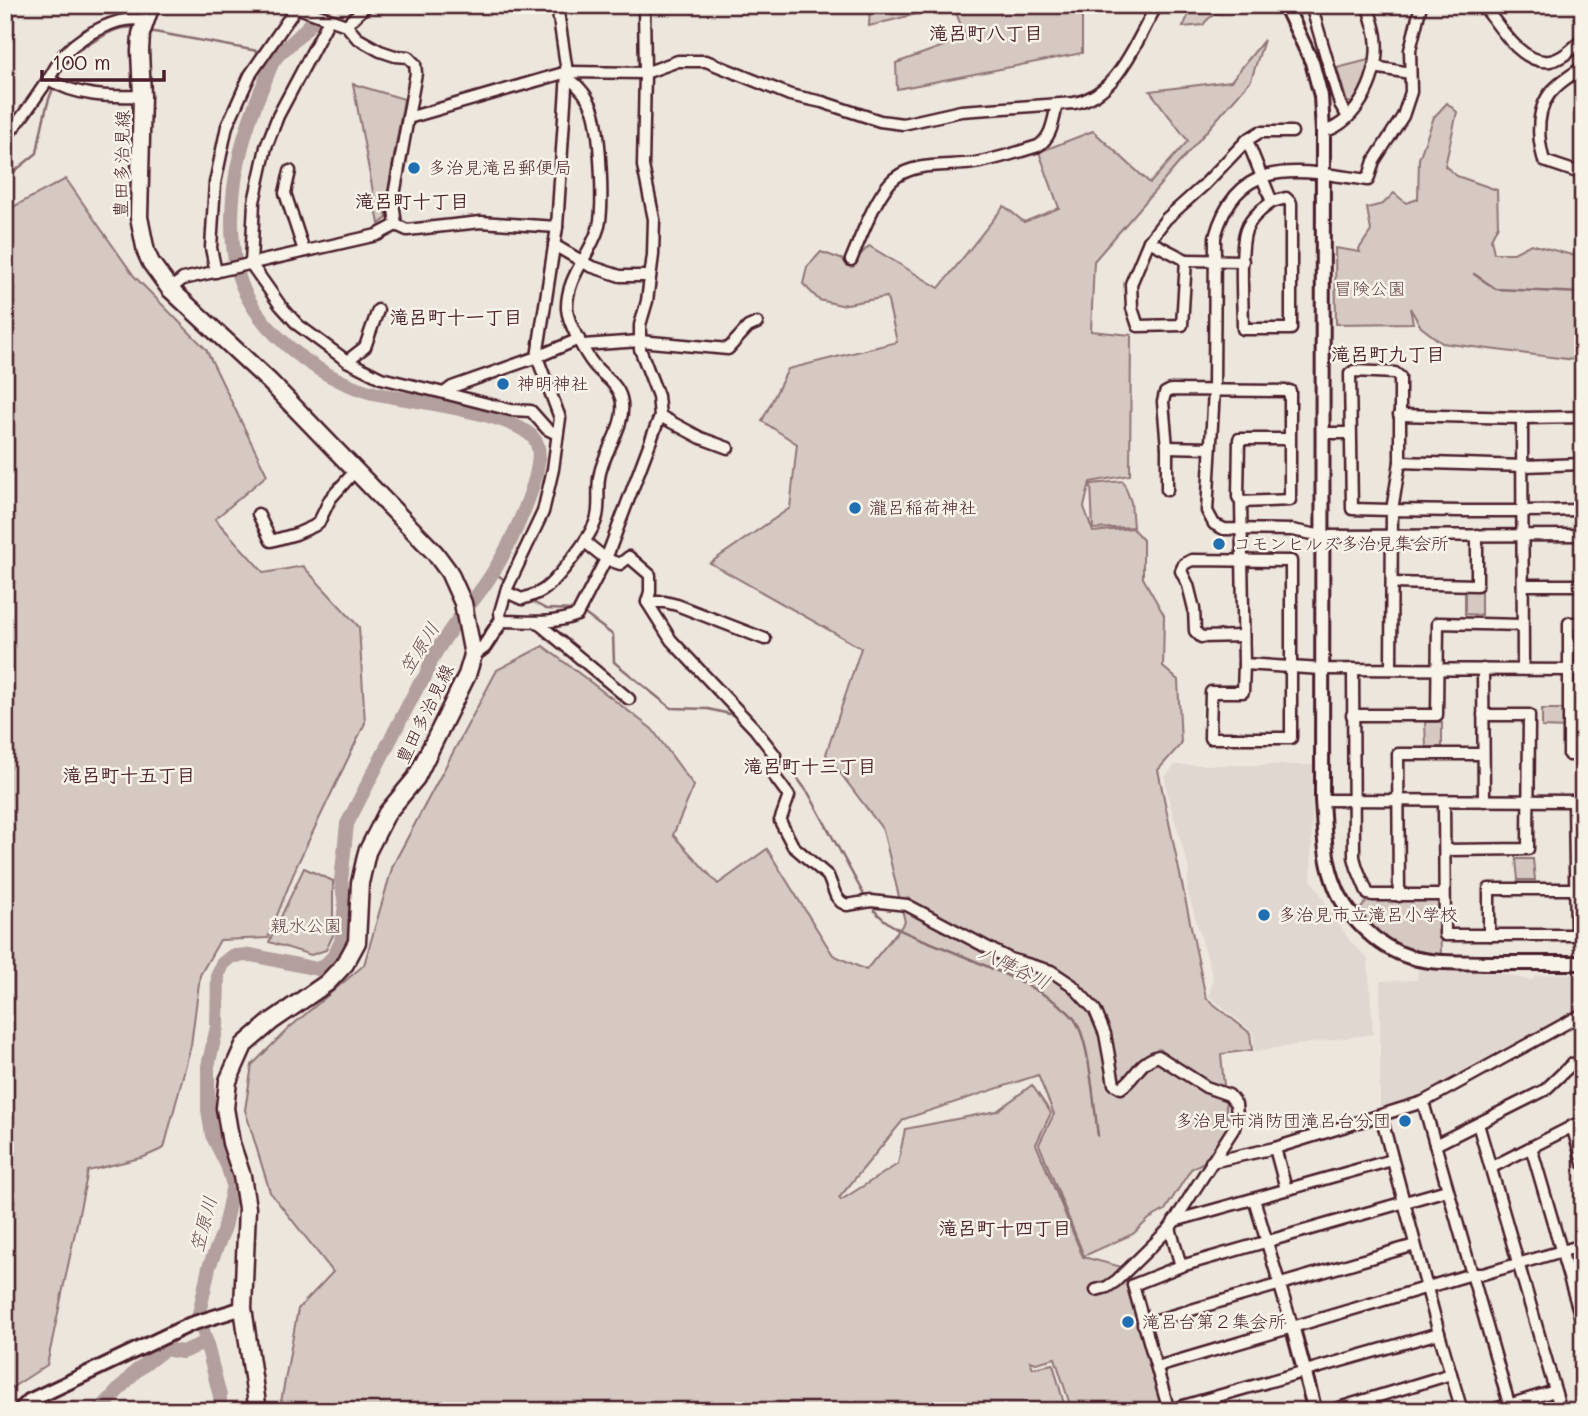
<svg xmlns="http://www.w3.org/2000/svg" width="1588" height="1416" font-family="Mali,'Klee One',sans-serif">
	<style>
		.built { fill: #e0d7d0 }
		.green { fill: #d5c9c2; stroke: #907476; stroke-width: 2 }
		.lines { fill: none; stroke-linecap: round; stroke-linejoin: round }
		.stream { stroke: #896c6f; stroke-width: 2.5 }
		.river { stroke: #b39f9d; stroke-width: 14 }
		.minor-casing { stroke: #4a1f2b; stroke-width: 15 }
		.tertiary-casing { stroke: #4a1f2b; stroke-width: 18 }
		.primary-casing { stroke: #4a1f2b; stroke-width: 21 }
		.minor { stroke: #f7f3e8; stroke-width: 10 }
		.tertiary { stroke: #f7f3e8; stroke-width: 12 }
		.primary { stroke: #f7f3e8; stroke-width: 16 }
		.poi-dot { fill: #1f6fb2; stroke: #f7f3e8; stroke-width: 2.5 }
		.labels { text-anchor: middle; stroke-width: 5; stroke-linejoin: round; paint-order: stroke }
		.street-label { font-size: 18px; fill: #4a1f2b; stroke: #f7f3e8 }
		.poi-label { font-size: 18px; fill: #4a1f2b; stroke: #f7f3e8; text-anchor: start }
		.park-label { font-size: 18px; fill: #6d4a51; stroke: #f7f3e8 }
		.neighbourhood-label { font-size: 19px; font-weight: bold; fill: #4a1f2b; stroke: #f7f3e8 }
		.water-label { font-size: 19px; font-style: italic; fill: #6f4c53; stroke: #f7f3e8 }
	</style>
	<rect width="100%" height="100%" fill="#ece6dd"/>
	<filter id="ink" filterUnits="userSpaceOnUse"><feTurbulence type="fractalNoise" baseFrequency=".0143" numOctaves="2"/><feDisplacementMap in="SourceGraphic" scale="14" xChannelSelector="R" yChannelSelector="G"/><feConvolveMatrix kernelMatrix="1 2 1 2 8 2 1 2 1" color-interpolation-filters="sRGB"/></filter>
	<g filter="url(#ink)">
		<!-- built -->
		<g class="built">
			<polygon points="1175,765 1313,765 1311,879 1349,940 1368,959 1373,1034 1255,1051 1253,1032 1209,996 1213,977 1187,890 1189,869 1167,793 1165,777"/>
			<polygon points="1418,970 1500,973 1531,981 1536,976 1566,973 1583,977 1583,1005 1421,1094 1383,1108 1380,1106 1380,981 1417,980"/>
		</g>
		<!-- green -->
		<g class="green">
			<polygon points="870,5 952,5 869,26"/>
			<polygon points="953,5 1082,5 1082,53 897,89 896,63 966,38"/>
			<path d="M1193,5H1235L1233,12C1218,12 1211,14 1203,25L1183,27Z"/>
			<polygon points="1264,40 1251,80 1094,261 1091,331 1131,335 1130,475 1090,482 1084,507 1093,532 1132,528 1143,540 1143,578 1164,615 1163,667 1178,680 1181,744 1158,770 1206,998 1250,1033 1252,1050 1221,1054 1228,1128 1204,1162 1191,1169 1165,1210 1149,1219 1133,1234 1084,1256 1039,1144 1054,1114 1038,1075 904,1119 839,1198 841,1200 898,1164 905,1129 997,1111 1032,1085 1051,1113 1036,1144 1083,1257 1122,1267 1163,1411 1072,1411 1055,1358 1036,1363 1030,1361 1033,1368 1053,1364 1066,1411 289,1411 281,1402 298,1309 333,1272 270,1192 245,1110 252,1065 289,1028 364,965 393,865 497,670 543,646 652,729 694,786 673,835 718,884 767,849 833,955 866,970 905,922 883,830 826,754 861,648 710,563 790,508 797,444 762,421 788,369 897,342 887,297 841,305 819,300 803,284 807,267 821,252 852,263 869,246 939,288 1004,206 1024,222 1059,208 1039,152 1093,131 1150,183 1188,141 1150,91 1231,81"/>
			<path d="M1372,59C1370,76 1364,90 1353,103L1347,102L1337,68Z"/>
			<polygon points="353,84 404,99 387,196 385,210 387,218 379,224"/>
			<polygon points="1447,103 1457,112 1445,166 1457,176 1497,190 1498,225 1491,239 1494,253 1514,253 1531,244 1583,258 1583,361 1442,343 1421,327 1410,308 1413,323 1336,324 1335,248 1360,252 1359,249 1371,231 1367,208 1383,204 1394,193 1406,203 1418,199 1419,159 1434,117"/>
			<polygon points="66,179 134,276 206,349 267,475 215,519 264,573 303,566 359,627 365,723 297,865 268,938 220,940 200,975 191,1045 164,1148 144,1157 88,1171 47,1365 5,1392 5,211"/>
			<polygon points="1123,481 1131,502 1133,527 1093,529 1091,484"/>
			<polygon points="1465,590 1481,590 1481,615 1465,614"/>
			<polygon points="1542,709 1567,709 1567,728 1542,727"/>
			<polygon points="1425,722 1442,722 1442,747 1426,747"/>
			<polygon points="1516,859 1533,859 1535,880 1518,880"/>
			<polygon points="304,868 333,881 333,935 326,950 311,955 269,942"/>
			<path d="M1436,900L1440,905L1441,958C1405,954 1383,937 1356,914L1367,901Z"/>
		</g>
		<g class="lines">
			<!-- stream -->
			<g class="stream">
				<polyline points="126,5 131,12 134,28"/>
				<polyline points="149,31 263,52"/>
				<polyline points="268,55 275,59"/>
				<path d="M5,179L37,153C43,120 49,82 72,56C79,48 91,43 100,38C111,31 122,26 136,28"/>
				<polyline points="1474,274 1496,289 1583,293"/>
				<polyline points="494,572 524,595"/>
				<polyline points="529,600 546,609 576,610"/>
				<polyline points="582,612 613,635 614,662 671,708 708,709 734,715"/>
				<polyline points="757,723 763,732"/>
				<polyline points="778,752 809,794 864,895"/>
				<path d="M874,910C891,930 915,936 939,946C970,959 1057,993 1075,1020C1090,1042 1094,1107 1098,1136"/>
			</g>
			<!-- river -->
			<g class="river">
				<polyline points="99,1411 135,1372 165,1349 182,1352 207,1342"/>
				<path d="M220,1411V1396L199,1314L209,1267L223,1232L233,1185L227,1165L212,1135L208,1110V1066L217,1027L218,974L222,964L232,956L251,955L317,969L325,965L333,957L341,942L345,903L341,881L347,824L418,686C430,672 426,672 432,659C437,649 444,640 449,632C463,611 481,593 493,572C508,549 547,471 537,444C526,412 402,401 369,392C333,381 302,361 276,335C241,300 232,269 232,221C232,173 245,127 264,83C268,75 270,65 275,59C281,51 291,44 298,37C308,27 317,16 326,5"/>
			</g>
			<defs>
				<g id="minor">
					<polyline points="290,5 346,25 357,38 380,51 395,56 408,57 415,64 416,73 393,201 396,225"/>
					<path d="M557,5L567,72L557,227L537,357L560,418L553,469L543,512L507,588L500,612L501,621C528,621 552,625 577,615L606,559L660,416L658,396L640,349V325L647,301L653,255L654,219L643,166L645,73L644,5"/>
					<polyline points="1311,5 1340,104 1348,117"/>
					<path d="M1421,5L1410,50L1411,92L1403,116L1374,161L1368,180C1301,171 1238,153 1215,237L1214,390L1207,511L1214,524L1224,529L1292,530L1323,536L1583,535"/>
					<path d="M1483,5C1498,24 1521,65 1550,61C1563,59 1574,47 1583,39"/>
					<polyline points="329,20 278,116 266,147 254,202 251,264 280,305 298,325 347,361 381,378 444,393 452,387 537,357 579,339"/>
					<polyline points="346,25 367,5"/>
					<path d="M1583,66C1574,74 1564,79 1556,87C1535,105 1537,137 1544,161L1583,174"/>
					<polyline points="1374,67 1410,73"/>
					<path d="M48,79C77,97 109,97 142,96"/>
					<path d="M408,118L567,72L645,73L678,61H706L790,95L822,102L880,121L903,124L961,111L1074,103C1118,95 1136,41 1157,5"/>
					<path d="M1323,132C1359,122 1381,73 1376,37C1375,27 1370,16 1368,5"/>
					<path d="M5,137C22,120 34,99 48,80C54,71 59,60 66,52C83,35 121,13 145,21"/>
					<path d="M1247,140L1272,202L1286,198L1291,203V329H1243C1243,305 1239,250 1246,230C1251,217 1262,209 1272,202"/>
					<polyline points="290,171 285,193 304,251"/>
					<polyline points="1149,241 1186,260"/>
					<polyline points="554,245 590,266 620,276 648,276"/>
					<path d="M851,260C860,239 877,192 895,178C917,160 953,168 980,162C999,158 1019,152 1038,146C1052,137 1053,121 1057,105"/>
					<polyline points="1243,261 1186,260 1182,325 1138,326 1132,308 1131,284 1149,241 1166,219 1204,185 1247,140 1260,132 1292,132"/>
					<polyline points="216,272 211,248 215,183 227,126 250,75 298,5"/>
					<polyline points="170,289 183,279 377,235 396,225 407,230 481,222 557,227"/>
					<polyline points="583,345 640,341 728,349 748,327 757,323"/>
					<polyline points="347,361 365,347 378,310"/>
					<polyline points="444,393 511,410 531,411 547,429 557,434"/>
					<polyline points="1399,415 1522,418 1583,417"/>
					<polyline points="660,416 701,438 728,448"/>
					<polyline points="1522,418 1523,668"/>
					<polyline points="1323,433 1350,433"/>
					<polyline points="1167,447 1210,448"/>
					<polyline points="1400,462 1524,466 1583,464"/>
					<polyline points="1167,490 1167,447 1163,402 1165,393 1171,390 1290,391 1290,500 1241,502 1238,497 1239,439 1290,439"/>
					<polyline points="1241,502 1244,664 1322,669 1583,670"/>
					<polyline points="258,514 271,541 296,534 314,526 319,522 330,499 355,471"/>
					<path d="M585,542L606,559L620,564L629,557L650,575V592L647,602L671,640L754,728L775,755L772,773L789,796L780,821L793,846L828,876L836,896L841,902L847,905L871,901L907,905L994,951L1010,959L1051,971L1072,985L1095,1010L1105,1034L1114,1084L1121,1088C1137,1077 1137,1063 1158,1056L1206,1087L1229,1095L1236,1104L1237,1116L1234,1128L1170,1228L1116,1281L1107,1287L1096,1290"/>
					<polyline points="1392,583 1477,585 1477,535"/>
					<polyline points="1523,585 1583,585"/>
					<path d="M506,592L522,599C530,596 539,594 546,588C560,576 590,538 596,520C601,507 596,488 600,473C605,449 628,423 621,398C617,383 603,376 594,365C585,354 568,323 567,309C566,276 591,255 599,226C604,205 600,129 593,110C588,96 578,85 567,77"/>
					<polyline points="647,602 665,602 677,605 765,639"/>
					<polyline points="538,623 629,699"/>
					<polyline points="1583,623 1569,623 1569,755 1583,754"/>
					<polyline points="1243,636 1201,637 1195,631 1194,609 1188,585 1181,571 1184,564 1192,560 1291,561 1291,738 1210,738 1211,692 1243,692 1244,664"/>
					<polyline points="1353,669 1354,857 1357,868 1368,894 1373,895 1443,895"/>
					<path d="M1391,669L1392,510L1400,462V377L1395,373L1354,371L1350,374L1352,509C1429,511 1506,512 1583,510"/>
					<polyline points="1483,669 1484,801"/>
					<polyline points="1352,715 1437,715 1438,623 1522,625"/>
					<polyline points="1322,800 1583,801"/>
					<polyline points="1444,801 1445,935 1583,935"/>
					<polyline points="1574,801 1576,935"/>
					<polyline points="1445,850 1528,849 1529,715 1483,715"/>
					<polyline points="1399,896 1398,754 1483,754"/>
					<polyline points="1489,935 1489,889 1575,889"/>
					<polyline points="1423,1102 1511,1411"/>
					<polyline points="1381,1116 1439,1333 1462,1411"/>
					<polyline points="1478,1124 1561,1411"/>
					<polyline points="1572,1126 1583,1163"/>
					<polyline points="1435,1145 1545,1090 1572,1064 1578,1063 1583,1073"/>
					<polyline points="1531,1147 1583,1325"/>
					<polyline points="1275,1148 1286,1189"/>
					<polyline points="1211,1162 1275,1148 1423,1102 1583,1014"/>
					<polyline points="1492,1167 1583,1121"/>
					<polyline points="1254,1199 1293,1329"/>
					<polyline points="1174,1221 1392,1160"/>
					<polyline points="1170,1228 1181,1266"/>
					<polyline points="1143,1324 1415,1245"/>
					<polyline points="1157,1367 1472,1274 1483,1274 1583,1245"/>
					<polyline points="1169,1410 1439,1333"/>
					<polyline points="1169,1411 1133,1285 1181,1266 1447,1190"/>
					<polyline points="1329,1411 1451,1374"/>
					<polyline points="1488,1411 1555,1391"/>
				</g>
				<g id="tertiary">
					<path d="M1285,5L1312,62L1321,96L1323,132L1322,800C1324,827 1324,854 1333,880C1344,914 1376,947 1410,957C1434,964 1461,962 1486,963C1518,963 1550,963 1583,963"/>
					<polyline points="473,655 484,647 501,621"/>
					<polyline points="1293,1329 1315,1411"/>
					<polyline points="19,1411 29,1401 191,1324 243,1308"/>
				</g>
				<polyline id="primary" points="151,5 141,34 140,51 142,96 139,217 146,252 151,263 170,289 270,382 435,553 449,572 463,603 473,655 467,675 416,778 387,813 367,852 360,883 357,942 345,964 327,983 272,1021 244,1045 228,1081 225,1108 231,1143 242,1176 247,1208 243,1308 258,1411"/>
			</defs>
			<!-- minor casing -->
			<use href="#minor" class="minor-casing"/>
			<!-- tertiary casing -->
			<use href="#tertiary" class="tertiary-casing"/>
			<!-- primary casing -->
			<use href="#primary" class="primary-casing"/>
			<!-- minor -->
			<use href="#minor" class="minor"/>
			<!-- tertiary -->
			<use href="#tertiary" class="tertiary"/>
			<!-- primary -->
			<use href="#primary" class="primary"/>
		</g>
	</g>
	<!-- markers -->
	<g class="poi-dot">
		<circle cx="414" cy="168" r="7"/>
		<circle cx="503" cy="384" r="7"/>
		<circle cx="855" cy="508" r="7"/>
		<circle cx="1219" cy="544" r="7"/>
		<circle cx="1264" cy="915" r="7"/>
		<circle cx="1405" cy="1121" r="7"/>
		<circle cx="1128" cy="1322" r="7"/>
	</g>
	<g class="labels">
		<!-- street labels -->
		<g class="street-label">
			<text transform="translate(122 164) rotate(-89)" y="6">豊田多治見線</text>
			<text transform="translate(425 714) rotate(-64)" y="6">豊田多治見線</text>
		</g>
		<!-- poi labels -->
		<g class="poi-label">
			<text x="428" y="174">多治見滝呂郵便局</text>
			<text x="517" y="390">神明神社</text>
			<text x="869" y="514">瀧呂稲荷神社</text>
			<text x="1233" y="550">コモンヒルズ多治見集会所</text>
			<text x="1278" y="921">多治見市立滝呂小学校</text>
			<text x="1391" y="1127" text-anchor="end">多治見市消防団滝呂台分団</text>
			<text x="1142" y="1328">滝呂台第２集会所</text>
		</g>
		<!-- park labels -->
		<g class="park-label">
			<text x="1370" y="295">冒険公園</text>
			<text x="306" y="932">親水公園</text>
		</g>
		<!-- neighbourhood labels -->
		<g class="neighbourhood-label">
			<text x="986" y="40">滝呂町八丁目</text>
			<text x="412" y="208">滝呂町十丁目</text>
			<text x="456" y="324">滝呂町十一丁目</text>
			<text x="1388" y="361">滝呂町九丁目</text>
			<text x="810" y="773">滝呂町十三丁目</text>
			<text x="129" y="782">滝呂町十五丁目</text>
			<text x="1005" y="1235">滝呂町十四丁目</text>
		</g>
		<!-- water labels -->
		<g class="water-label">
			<text transform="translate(419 648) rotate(-58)" y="7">笠原川</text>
			<text transform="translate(1015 967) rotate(26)" y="7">八陣谷川</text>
			<text transform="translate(203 1224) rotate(-75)" y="7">笠原川</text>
		</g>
	</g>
	<!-- margin -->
	<rect width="1588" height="1416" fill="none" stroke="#f7f3e8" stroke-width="28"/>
	<rect x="14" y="14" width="1560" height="1388" fill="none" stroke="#4a1f2b" stroke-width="2.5" filter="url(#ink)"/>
	<!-- scale -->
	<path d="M42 70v10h122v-10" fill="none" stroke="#4a1f2b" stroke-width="3.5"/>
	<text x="52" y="70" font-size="21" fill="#4a1f2b" stroke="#f7f3e8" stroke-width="5" paint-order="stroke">100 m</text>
</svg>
